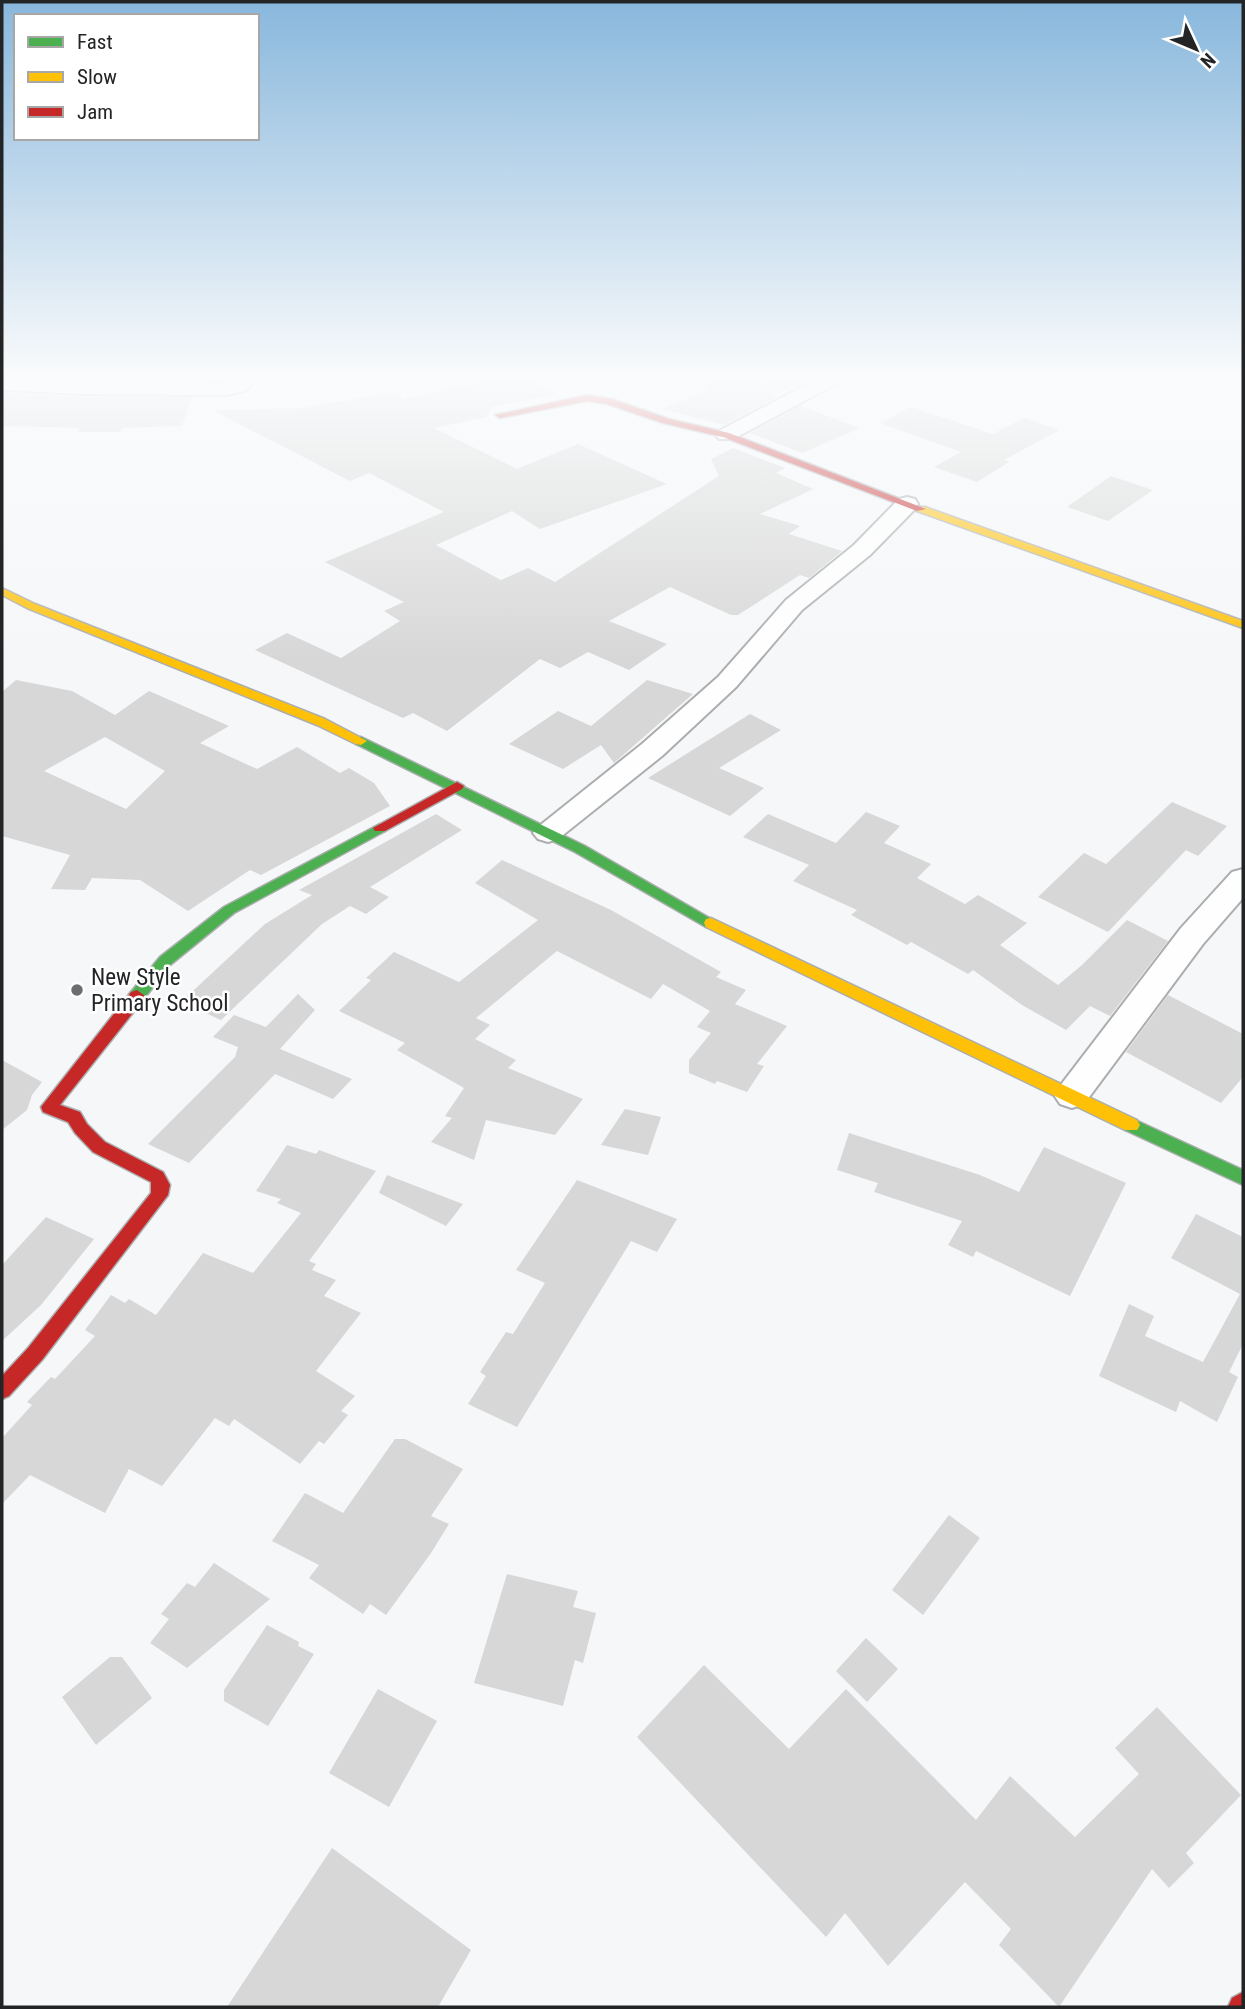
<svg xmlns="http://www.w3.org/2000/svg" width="1245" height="2009" font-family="'Roboto Condensed',sans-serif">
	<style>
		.building { fill: #d7d7d7; fill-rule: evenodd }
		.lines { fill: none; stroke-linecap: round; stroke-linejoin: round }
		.street-casing { stroke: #abadaf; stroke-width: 4 }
		.fast-casing { stroke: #abadaf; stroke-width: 3 }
		.slow-casing { stroke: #abadaf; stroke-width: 3 }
		.jam-casing { stroke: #abadaf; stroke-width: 3 }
		.street { fill: #fefefe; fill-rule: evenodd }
		.fast { fill: #4caf50; fill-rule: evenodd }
		.slow { fill: #ffc107; fill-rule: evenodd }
		.jam { fill: #c62828; fill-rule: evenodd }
		.poi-dot { fill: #6c6e70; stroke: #fff; stroke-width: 2.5 }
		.labels { text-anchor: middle; stroke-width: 5; stroke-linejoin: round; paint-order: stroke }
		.poi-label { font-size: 23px; fill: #232426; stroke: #fff; text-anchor: start }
	</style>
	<rect width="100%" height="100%" fill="#f5f7f9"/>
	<!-- building -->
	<g class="building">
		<polygon points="485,380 534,380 557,394 491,407 487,417 434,428 517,469 578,444 667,484 540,529 512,511 436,545 501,580 528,568 555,582 719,476 711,459 733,448 785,468 776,473 813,489 760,514 800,526 789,534 842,551 809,578 800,575 738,615 731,615 670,587 609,621 667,644 629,670 588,652 560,668 540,659 447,731 413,713 403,718 255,650 287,633 341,658 400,621 384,611 404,602 325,562 444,512 369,473 350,481 212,410 303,408 397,391 403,399"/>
		<polygon points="704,380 806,380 806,381 771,395 777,397 724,425 662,409 707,390"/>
		<polygon points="2,393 82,397 192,397 182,426 122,428 120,432 78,432 80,428 2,426"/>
		<polygon points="800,406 860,428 802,453 750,433"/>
		<polygon points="911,407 993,434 1024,418 1060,430 1004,460 1009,462 977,482 934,467 961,452 880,423"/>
		<polygon points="1111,476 1153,490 1108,521 1067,507"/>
		<path d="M16,680L72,691L115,715L149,691L229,726L200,743L257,769L297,747L340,773L349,768L374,783L390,806L261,875L250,870L188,911L140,880L92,878L85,890L51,889L70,855L2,836V692ZM105,737L165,771L126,809L44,771Z"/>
		<polygon points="647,680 693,694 614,763 601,745 563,769 509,744 558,711 591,726"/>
		<polygon points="750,714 781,730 719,768 764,788 730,816 648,778"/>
		<polygon points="1172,802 1227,826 1198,856 1186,850 1108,932 1038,897 1084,853 1106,864"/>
		<polygon points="866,812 900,826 884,843 931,864 917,878 965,904 978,895 1027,923 1000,945 1058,985 1082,965 1127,920 1168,941 1110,1016 1090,1006 1066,1030 1022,1005 973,970 968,974 911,942 907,945 851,915 857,910 793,881 809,865 743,837 768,814 836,843"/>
		<polygon points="436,814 462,830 370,887 389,897 366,914 350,906 322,924 221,1020 181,1002 265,924 312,895 299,890"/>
		<polygon points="502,860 611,910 721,972 716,977 746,990 735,1004 787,1026 757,1064 764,1066 747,1092 717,1081 715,1084 689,1073 689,1060 711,1033 697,1027 710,1011 663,984 651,999 557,951 476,1018 490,1025 475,1039 516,1060 508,1068 583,1099 555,1135 486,1120 474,1160 431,1142 452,1118 445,1116 464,1088 397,1050 405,1043 339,1011 371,980 366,978 394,952 459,982 538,920 475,883"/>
		<polygon points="298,994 315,1010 280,1049 352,1079 333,1099 275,1074 189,1163 148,1144 235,1057 238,1047 213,1037 234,1015 266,1027"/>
		<polygon points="1168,995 1243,1034 1243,1077 1221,1103 1126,1052"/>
		<polygon points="2,1060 42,1082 32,1095 27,1110 2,1130"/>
		<polygon points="625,1109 661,1117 648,1155 601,1145"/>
		<polygon points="849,1133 980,1175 1019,1192 1044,1147 1126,1183 1070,1296 976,1251 973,1257 948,1245 962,1221 874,1192 878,1183 837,1170"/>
		<polygon points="287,1145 316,1154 319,1150 376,1171 309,1261 316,1264 312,1270 336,1280 324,1296 361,1313 316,1371 355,1396 341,1411 348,1415 324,1444 319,1441 300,1464 234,1419 229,1426 215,1418 162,1486 129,1469 105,1513 30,1475 2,1504 2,1438 32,1405 27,1402 51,1377 55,1379 95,1336 85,1330 111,1295 125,1303 129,1299 156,1315 203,1253 253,1273 301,1213 277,1203 281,1199 256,1191"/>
		<polygon points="387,1175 463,1204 446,1226 379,1193"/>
		<polygon points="577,1180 677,1219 657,1252 631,1241 517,1427 468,1404 486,1376 480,1372 506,1332 513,1334 545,1283 516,1270"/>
		<polygon points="1196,1214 1243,1237 1243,1344 1229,1372 1238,1377 1217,1422 1180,1401 1176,1412 1099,1376 1129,1304 1154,1316 1145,1336 1203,1362 1240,1294 1171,1258"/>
		<polygon points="46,1217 94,1239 41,1305 2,1341 2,1265"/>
		<polygon points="395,1439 405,1439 463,1469 431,1516 449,1524 431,1553 386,1615 370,1604 363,1614 309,1578 319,1565 272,1541 305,1493 343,1513"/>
		<polygon points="949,1515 980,1538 923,1615 892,1590"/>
		<polygon points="214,1563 270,1599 187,1668 150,1643 169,1619 161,1614 187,1583 195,1587"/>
		<polygon points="507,1574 578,1591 573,1607 596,1613 583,1663 575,1660 563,1706 474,1683"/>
		<polygon points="267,1625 299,1642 298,1646 314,1654 268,1726 224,1701 224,1690"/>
		<polygon points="866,1638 898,1669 867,1702 836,1671"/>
		<polygon points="110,1657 122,1657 152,1698 96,1745 62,1697"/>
		<polygon points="704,1665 789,1749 846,1689 976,1820 1010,1776 1075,1837 1139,1774 1115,1748 1157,1707 1241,1795 1186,1853 1194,1863 1169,1888 1152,1869 1059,2007 999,1945 1011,1929 965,1882 888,1966 845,1913 826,1937 637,1737"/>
		<polygon points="378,1689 437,1721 389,1807 329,1773"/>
		<polygon points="332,1848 471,1950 438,2007 227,2007"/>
	</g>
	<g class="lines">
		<defs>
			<g id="street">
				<polygon points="2,380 226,383 236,380 257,380 245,391 226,395 82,394 2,390"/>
				<polygon points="815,380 838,380 836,384 733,439 719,439 716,435 719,431"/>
				<polygon points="907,497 915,499 918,504 915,509 870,555 802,610 736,687 662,756 558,839 548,842 538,839 533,833 538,827 642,744 718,677 786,600 854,545 899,499"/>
				<polygon points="1243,869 1243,898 1203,944 1084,1104 1072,1108 1060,1104 1054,1095 1060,1086 1181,928 1232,872"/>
			</g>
			<g id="fast">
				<polygon points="361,737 585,846 718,923 716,927 706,927 575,852 356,744 356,738"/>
				<polygon points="380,824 385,825 387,828 385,831 234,913 170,965 143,1000 131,1000 129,996 131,992 160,957 224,907"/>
				<polygon points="1131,1118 1243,1170 1243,1185 1125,1130 1122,1125 1125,1120"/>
			</g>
			<g id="slow">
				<polygon points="917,507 925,507 1243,621 1243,628 917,511"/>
				<polygon points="2,588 35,604 325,719 367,741 361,745 356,744 317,725 27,608 2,595"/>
				<polygon points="711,918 1137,1120 1140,1125 1137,1130 1125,1130 706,927 704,923 706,919"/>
			</g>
			<g id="jam">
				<polygon points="587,395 612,399 669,419 729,433 926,509 917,511 723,437 663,423 607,404 587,401 500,418 495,415"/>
				<polygon points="457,782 464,786 462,789 385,831 375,831 373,828"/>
				<polygon points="137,990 145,996 143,1000 60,1105 80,1112 87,1124 105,1142 163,1172 170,1185 168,1195 42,1360 9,1396 2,1399 2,1376 28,1348 151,1193 151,1182 93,1152 75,1133 68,1122 43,1112 41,1107 131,992"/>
				<polygon points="1243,1992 1243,2007 1228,2007 1232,1998"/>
			</g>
		</defs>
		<!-- street casing -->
		<use href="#street" class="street-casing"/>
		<!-- fast casing -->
		<use href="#fast" class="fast-casing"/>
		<!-- slow casing -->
		<use href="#slow" class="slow-casing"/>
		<!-- jam casing -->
		<use href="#jam" class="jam-casing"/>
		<!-- street -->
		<use href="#street" class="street"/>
		<!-- fast -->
		<use href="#fast" class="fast"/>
		<!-- slow -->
		<use href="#slow" class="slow"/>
		<!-- jam -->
		<use href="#jam" class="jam"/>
	</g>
	<!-- sky -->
	<linearGradient id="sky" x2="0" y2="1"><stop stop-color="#88b7dc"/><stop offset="0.57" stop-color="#fafbfc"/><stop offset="1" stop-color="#fafbfc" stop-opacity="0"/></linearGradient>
	<rect width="1245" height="661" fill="url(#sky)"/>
	<!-- markers -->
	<circle class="poi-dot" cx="77" cy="990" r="7"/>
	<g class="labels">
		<!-- poi labels -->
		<g class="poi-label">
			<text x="91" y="985">New Style<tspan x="91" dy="26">Primary School</tspan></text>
		</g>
	</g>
	<!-- border -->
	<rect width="1245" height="2009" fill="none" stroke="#232426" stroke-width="7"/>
	<!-- legend -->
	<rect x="14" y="14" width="245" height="126" fill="#ffffff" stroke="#a7a7a8" stroke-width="2"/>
	<rect x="28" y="37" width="35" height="10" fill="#4caf50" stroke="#a7a7a8" stroke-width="2"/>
	<text x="77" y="49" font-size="21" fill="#232426">Fast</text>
	<rect x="28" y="72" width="35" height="10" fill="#ffc107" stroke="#a7a7a8" stroke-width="2"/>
	<text x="77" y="84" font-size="21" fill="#232426">Slow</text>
	<rect x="28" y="107" width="35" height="10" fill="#c62828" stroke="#a7a7a8" stroke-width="2"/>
	<text x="77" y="119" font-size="21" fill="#232426">Jam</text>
	<!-- north arrow -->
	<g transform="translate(1196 49) rotate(134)" stroke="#ffffff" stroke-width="5" paint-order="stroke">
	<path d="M0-5L12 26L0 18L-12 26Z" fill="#232426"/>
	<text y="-10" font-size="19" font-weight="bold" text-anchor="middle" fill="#232426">N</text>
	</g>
</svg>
